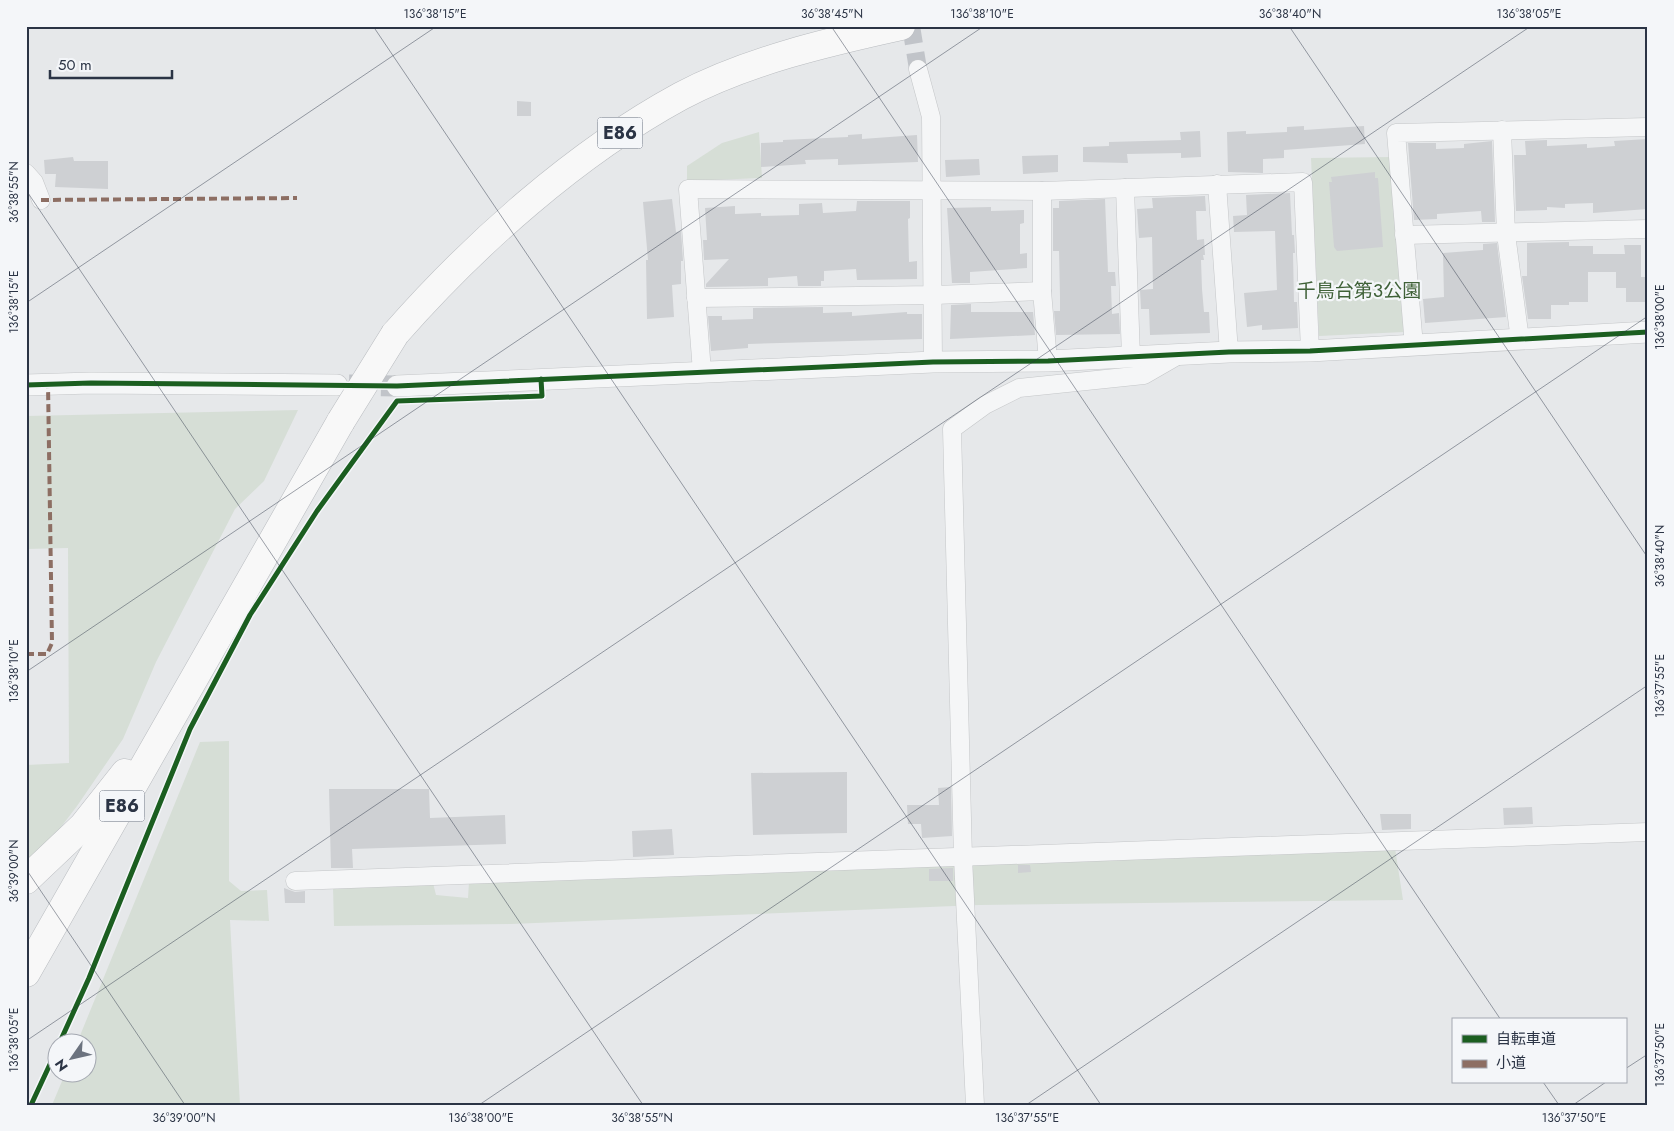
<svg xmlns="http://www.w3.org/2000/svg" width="1674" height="1131" font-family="Jost,'Noto Sans JP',sans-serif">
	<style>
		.green { fill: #d6ded6 }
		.building { fill: #ced0d3 }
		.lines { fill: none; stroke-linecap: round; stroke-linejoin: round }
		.minor-tunnel { stroke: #c1c4c9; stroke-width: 18; stroke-dasharray: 18 9; stroke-linecap: butt }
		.tertiary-tunnel { stroke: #c1c4c9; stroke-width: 21; stroke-dasharray: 21 11; stroke-linecap: butt }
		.minor-casing { stroke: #c4c6c8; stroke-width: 19 }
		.tertiary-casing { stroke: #c4c6c8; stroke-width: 22 }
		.motorway-casing { stroke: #b8bbbf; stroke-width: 29 }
		.minor { stroke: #f5f6f7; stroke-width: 18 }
		.tertiary { stroke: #f5f6f7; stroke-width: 21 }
		.motorway { stroke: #f8f8f8; stroke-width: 28 }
		.motorway-bridge-casing { stroke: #b8bbbf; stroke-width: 29; stroke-linecap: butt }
		.motorway-bridge { stroke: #f8f8f8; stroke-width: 28 }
		.quiet { stroke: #8d6e63; stroke-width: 4; stroke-dasharray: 8 4; stroke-linecap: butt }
		.cycleway-casing { stroke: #f4f6f9; stroke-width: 8 }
		.cycleway { stroke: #1b5e20; stroke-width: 5 }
		.ticks { fill: none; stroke: #2b3445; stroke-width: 1; stroke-opacity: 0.45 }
		.labels { text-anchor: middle; stroke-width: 4.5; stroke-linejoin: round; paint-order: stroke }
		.shield { fill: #f4f6f9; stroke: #676e7b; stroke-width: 1 }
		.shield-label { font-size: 18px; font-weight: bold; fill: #2b3445 }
		.park-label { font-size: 19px; fill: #3f6138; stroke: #f4f6f9 }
		.neatline { fill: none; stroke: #2b3445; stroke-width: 2 }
		.ticks-label { font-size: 12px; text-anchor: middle; fill: #2b3445 }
	</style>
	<rect width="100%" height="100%" fill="#e6e8ea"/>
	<!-- green -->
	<g class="green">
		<polygon points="759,132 762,178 687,181 687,166 722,143"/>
		<polygon points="1392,157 1404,332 1319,336 1311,158"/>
		<polygon points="298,410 264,481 235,509 156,662 123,739 77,806 26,873 26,765 69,763 68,548 26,549 26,416"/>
		<polygon points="229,741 229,881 241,891 267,890 269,921 230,920 240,1105 52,1105 65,1074 88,1074 88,1044 77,1043 200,742"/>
		<polygon points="1395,848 1403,900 979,905 511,924 334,926 333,887 433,883 436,895 468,898 469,882"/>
	</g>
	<!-- building -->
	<g class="building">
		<polygon points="517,101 531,102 531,116 517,116"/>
		<polygon points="1304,126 1304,130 1364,126 1365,144 1284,150 1284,158 1263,159 1263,173 1228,172 1227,132 1246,131 1246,134 1287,132 1287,127"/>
		<polygon points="1200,131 1201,157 1181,158 1181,153 1127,154 1128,163 1083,162 1083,147 1109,146 1109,142 1181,140 1180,132"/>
		<polygon points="862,134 862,139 917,135 918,162 838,165 838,159 805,160 806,164 761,167 761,143 783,142 783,140 848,137 848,135"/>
		<polygon points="1648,139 1648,209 1593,213 1593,203 1565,204 1565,208 1547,207 1547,210 1516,211 1514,155 1526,155 1525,141 1547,140 1547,146 1587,144 1587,148 1615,146 1614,141"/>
		<polygon points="1492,141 1495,222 1482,222 1481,211 1437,214 1437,219 1414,220 1408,143 1436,143 1436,149 1464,148 1464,144"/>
		<polygon points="1058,155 1058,172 1023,174 1022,156"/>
		<polygon points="73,157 74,161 108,161 108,189 55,187 56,174 45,174 44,160"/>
		<polygon points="979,159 980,175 946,177 945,160"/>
		<polygon points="1375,172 1375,178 1378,178 1383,247 1337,251 1334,247 1329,182 1332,182 1331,177"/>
		<polygon points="1290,193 1292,235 1294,235 1295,253 1293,253 1294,302 1297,302 1298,328 1262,330 1262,325 1247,327 1244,293 1277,290 1275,231 1234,232 1233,216 1247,215 1246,195"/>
		<polygon points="1205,196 1206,211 1196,211 1197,240 1204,239 1205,255 1203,255 1204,260 1201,260 1202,289 1204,312 1209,312 1210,333 1150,335 1149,309 1141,309 1140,290 1153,289 1152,237 1139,238 1137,209 1153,208 1152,198"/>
		<polygon points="672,199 676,232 681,231 683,261 681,261 681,284 672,285 674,317 647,319 646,260 648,260 643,202"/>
		<polygon points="1105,199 1108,272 1115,272 1116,286 1111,286 1112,314 1119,313 1120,334 1056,335 1054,311 1060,311 1060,296 1059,251 1053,251 1053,208 1059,208 1059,201"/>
		<polygon points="857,201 910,201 910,218 908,219 909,262 917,261 917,279 857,280 856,269 824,271 824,281 821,281 821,286 798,286 797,276 768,278 768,286 706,287 706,284 729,259 704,260 703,240 707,240 705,208 735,206 735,214 761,213 761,216 799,215 799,204 822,203 823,213 856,211"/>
		<polygon points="991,207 991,211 1024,210 1024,223 1020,224 1020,254 1027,253 1027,268 970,272 970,283 952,283 947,208"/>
		<polygon points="1569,242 1569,246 1593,246 1593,254 1625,254 1624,245 1641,245 1641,277 1645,277 1646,302 1626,302 1626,288 1616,288 1616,272 1588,272 1588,302 1569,302 1569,305 1551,305 1551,319 1528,319 1522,276 1527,276 1527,243"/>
		<polygon points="1497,243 1506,317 1425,323 1423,299 1444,297 1443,253 1483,250 1483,244"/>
		<polygon points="971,304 971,312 1033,312 1035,335 950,339 951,305"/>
		<polygon points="823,307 823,313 852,312 852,316 907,312 907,314 922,314 922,339 748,344 748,348 711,351 708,316 722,316 722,320 753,319 753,308"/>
		<polygon points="847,772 847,833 753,835 751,773"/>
		<polygon points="951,787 952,836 922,838 921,824 908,824 907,805 939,805 938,788"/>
		<polygon points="329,789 429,789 430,818 505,815 506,844 352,849 353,868 331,868"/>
		<polygon points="1532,807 1533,824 1504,825 1503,808"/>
		<polygon points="1380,814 1411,814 1411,829 1382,830"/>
		<polygon points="672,829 674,855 633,857 632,831"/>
		<polygon points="1018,865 1030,865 1031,872 1018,873"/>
		<polygon points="953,868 953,881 929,881 929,869"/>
		<polygon points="284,888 295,892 305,891 305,903 285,903"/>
	</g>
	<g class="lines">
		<!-- minor-tunnel -->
		<polyline class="minor-tunnel" points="911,26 918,69"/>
		<!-- tertiary-tunnel -->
		<polyline class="tertiary-tunnel" points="349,385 397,386"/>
		<defs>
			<g id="minor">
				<polyline points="918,69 931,117 933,362"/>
				<polyline points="1502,130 1506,234 1520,340"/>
				<polyline points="26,173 34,182 41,200"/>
				<polyline points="1217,184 1229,352"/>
				<polyline points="1125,188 1131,357"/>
				<polyline points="1042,191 1042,291 1048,361"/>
				<polyline points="1404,235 1648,229"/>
				<polyline points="696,298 934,295 1042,291"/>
				<polyline points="1414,346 1396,133 1648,127"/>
				<polyline points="702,372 688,189 1042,191 1303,182 1310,351"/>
				<polyline points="295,881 1648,832"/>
				<polyline points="975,1105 963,858 952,429 985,405 1019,388 1144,375 1177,356"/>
			</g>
			<g id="tertiary">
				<polyline points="26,385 91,383 337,385"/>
				<polyline points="397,386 933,362 1048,361 1229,352 1310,351 1648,332"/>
			</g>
			<g id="motorway">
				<path d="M395,334C474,244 576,153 681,96C747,61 828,42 901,26"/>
				<polyline points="26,880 83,826 125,773"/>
				<polyline points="26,973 341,421"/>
			</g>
		</defs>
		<!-- minor casing -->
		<use href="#minor" class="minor-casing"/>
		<!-- tertiary casing -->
		<use href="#tertiary" class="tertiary-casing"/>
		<!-- motorway casing -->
		<use href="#motorway" class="motorway-casing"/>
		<!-- minor -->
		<use href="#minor" class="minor"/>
		<!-- tertiary -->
		<use href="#tertiary" class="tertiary"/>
		<!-- motorway -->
		<use href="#motorway" class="motorway"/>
		<defs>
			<polyline id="motorway-bridge" points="341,421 395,334"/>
		</defs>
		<!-- motorway-bridge casing -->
		<use href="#motorway-bridge" class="motorway-bridge-casing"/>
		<!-- motorway-bridge -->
		<use href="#motorway-bridge" class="motorway-bridge"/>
		<!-- quiet -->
		<g class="quiet">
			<polyline points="41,200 297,198"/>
			<polyline points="26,654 47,654 52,643 48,384"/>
		</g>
		<defs>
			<g id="cycleway">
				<polyline points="26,385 91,383 397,386 933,362 1048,361 1229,352 1310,351 1648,332"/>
				<polyline points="59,1044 89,978 190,729 250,615 317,511 397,401 542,396 541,379"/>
				<polyline points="31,1105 58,1047"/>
			</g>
		</defs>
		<!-- cycleway casing -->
		<use href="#cycleway" class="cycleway-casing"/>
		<!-- cycleway -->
		<use href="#cycleway" class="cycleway"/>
	</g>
	<!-- ticks -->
	<path class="ticks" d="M373,26L1101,1105M831,26L1501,1020M1289,26L1648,558M26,190L643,1105M26,303L437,26M26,672L984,26M26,869L185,1105M26,1041L1531,26M1625,1069L1648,1054M1543,1082L1559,1105M479,1105L1648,316M1026,1105L1648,685M1573,1105L1606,1082"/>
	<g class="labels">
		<!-- shield labels -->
		<g class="shield">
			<rect x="597.5" y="117.5" width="45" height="31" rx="4"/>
			<rect x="99.5" y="790.5" width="45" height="31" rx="4"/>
		</g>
		<g class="shield-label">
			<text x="620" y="139">E86</text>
			<text x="122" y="812">E86</text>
		</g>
		<!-- park labels -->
		<g class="park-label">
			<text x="1359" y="297">千鳥台第3公園</text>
		</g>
	</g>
	<!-- border -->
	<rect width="1674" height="1131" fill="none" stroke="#f4f6f9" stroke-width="55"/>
	<!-- legend -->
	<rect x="1452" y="1018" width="175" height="65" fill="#f4f6f9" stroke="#a4a8b1"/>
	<rect x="1462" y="1035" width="25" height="8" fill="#1b5e20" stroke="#a4a8b1"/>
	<text x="1496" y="1044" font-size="15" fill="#2b3445">自転車道</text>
	<rect x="1462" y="1060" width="25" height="8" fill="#8d6e63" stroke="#a4a8b1"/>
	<text x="1496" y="1068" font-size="15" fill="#2b3445">小道</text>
	<!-- north arrow -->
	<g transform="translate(72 1058) rotate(236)"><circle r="24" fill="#f4f6f9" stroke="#a4a8b1"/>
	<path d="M0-4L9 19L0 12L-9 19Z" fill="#6c737f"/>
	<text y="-8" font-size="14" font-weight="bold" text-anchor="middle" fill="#2b3445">N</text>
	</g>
	<!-- scale -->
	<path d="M50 70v8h122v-8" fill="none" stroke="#2b3445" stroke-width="2.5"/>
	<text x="58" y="70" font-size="15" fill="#2b3445" stroke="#f4f6f9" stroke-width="4" paint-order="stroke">50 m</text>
	<rect x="28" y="28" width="1618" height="1076" class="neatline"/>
	<g class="ticks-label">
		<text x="435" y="18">136°38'15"E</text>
		<text x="832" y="18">36°38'45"N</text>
		<text x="982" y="18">136°38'10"E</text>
		<text x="1290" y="18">36°38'40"N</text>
		<text x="1529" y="18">136°38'05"E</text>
		<text transform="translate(14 192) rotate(-90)" y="4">36°38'55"N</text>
		<text transform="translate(14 302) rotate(-90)" y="4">136°38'15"E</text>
		<text transform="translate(1660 317) rotate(-90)" y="4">136°38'00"E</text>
		<text transform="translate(1660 556) rotate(-90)" y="4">36°38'40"N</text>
		<text transform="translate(14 671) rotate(-90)" y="4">136°38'10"E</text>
		<text transform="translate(1660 686) rotate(-90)" y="4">136°37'55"E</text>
		<text transform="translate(14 871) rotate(-90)" y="4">36°39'00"N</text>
		<text transform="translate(14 1040) rotate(-90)" y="4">136°38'05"E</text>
		<text transform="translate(1660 1055) rotate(-90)" y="4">136°37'50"E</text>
		<text x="184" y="1122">36°39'00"N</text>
		<text x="481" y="1122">136°38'00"E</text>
		<text x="642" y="1122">36°38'55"N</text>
		<text x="1027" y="1122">136°37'55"E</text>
		<text x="1574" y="1122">136°37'50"E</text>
	</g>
</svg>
